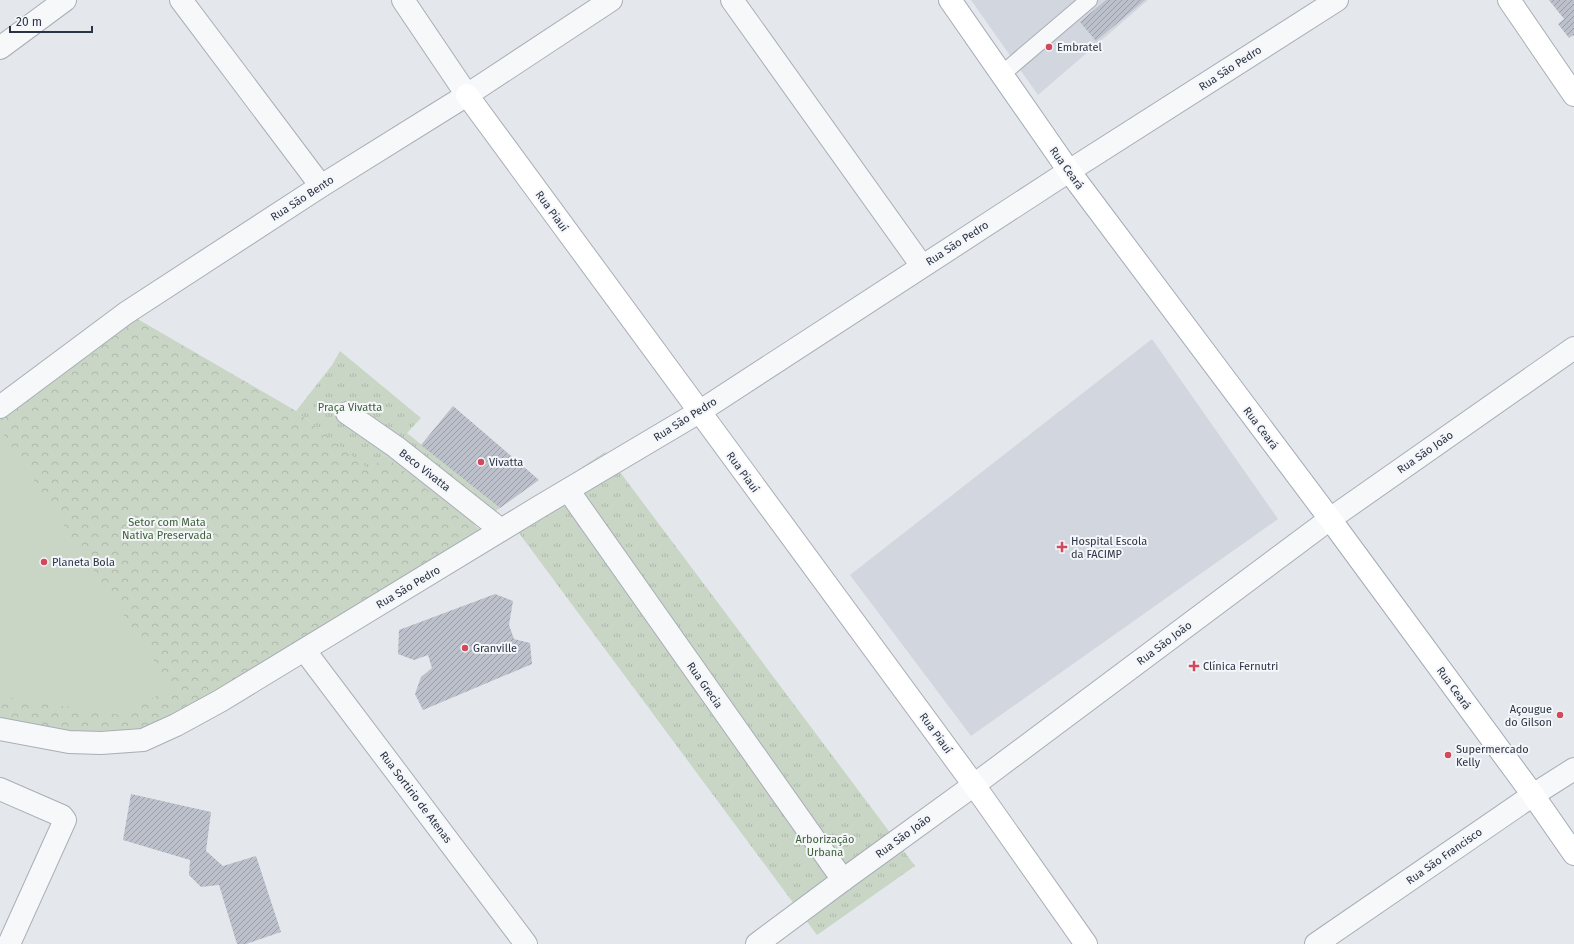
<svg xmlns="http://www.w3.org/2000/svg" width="1574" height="944" font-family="'Fira Sans',sans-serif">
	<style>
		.built { fill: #d2d6de }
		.forest { fill: url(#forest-crowns) }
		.park { fill: url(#park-tufts) }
		.pitch { fill: #c9d6c5 }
		.building { fill: url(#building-hatch) }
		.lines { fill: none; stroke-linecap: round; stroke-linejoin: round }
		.lane-casing { stroke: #a9aeb7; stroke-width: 18 }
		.street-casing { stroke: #a9aeb7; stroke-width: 24 }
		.secondary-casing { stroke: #a9aeb7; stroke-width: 24 }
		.primary-casing { stroke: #a3abb8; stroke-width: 24 }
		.lane { stroke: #f7f8fa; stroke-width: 16 }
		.street { stroke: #f7f8fa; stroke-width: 22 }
		.secondary { stroke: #fff; stroke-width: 22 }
		.primary { stroke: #fff; stroke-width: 22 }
		.poi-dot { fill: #d1495b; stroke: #f4f6f9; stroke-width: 1.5 }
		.labels { text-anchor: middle; stroke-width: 4; stroke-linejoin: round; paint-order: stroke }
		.poi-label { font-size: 11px; fill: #2b3445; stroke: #f4f6f9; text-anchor: start }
		.street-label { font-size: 11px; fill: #2b3445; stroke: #f4f6f9 }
		.park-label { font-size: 11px; fill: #3f6138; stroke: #f4f6f9 }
	</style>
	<defs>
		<pattern id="forest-crowns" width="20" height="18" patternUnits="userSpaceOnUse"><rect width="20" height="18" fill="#c9d6c5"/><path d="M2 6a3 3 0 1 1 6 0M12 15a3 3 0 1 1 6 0" fill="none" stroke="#adb8ab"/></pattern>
		<pattern id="park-tufts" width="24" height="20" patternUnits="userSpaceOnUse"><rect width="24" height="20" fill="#c9d6c5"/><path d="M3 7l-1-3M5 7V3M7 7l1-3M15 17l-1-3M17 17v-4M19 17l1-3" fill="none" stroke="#adb8ab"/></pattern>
		<pattern id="building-hatch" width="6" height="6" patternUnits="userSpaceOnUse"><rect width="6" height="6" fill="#bbc0ca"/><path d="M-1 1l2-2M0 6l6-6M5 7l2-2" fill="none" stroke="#989da6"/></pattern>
	</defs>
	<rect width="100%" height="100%" fill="#e4e7ec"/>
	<!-- built -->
	<g class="built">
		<polygon points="971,0 1148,0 1038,95"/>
		<polygon points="1152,339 1278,519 971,736 850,575"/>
	</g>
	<!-- forest -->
	<polygon class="forest" points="122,310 296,411 370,469 384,455 483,532 301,645 143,732 65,735 0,722 0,396"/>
	<!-- park -->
	<g class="park">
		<polygon points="340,351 421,418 407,433 500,508 473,527 384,455 370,470 296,411 332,365"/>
		<polygon points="605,452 915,866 817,935 507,517"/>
	</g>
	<!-- pitch -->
	<polygon class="pitch" points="3,434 172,688 120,715 0,696 0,436"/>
	<!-- building -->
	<g class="building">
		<polygon points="1106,0 1145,0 1096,41 1080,22"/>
		<polygon points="1549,0 1574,0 1574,37 1573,35 1569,38 1558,24 1564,19"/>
		<polygon points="453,406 539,480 500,508 421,445"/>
		<polygon points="495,594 513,601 509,625 514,639 530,643 532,664 423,710 415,694 421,677 432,668 428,655 414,660 398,654 399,630"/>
		<polygon points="131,794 211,812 206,851 223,866 256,856 281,932 246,944 237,944 219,885 201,887 189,875 190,860 123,840"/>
	</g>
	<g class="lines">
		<defs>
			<polyline id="lane" points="1002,74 1089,0"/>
			<g id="street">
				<polyline points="181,0 321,186"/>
				<polyline points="403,0 467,95"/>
				<polyline points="732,0 922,266"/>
				<polyline points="0,48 65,0"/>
				<polyline points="0,407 126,313 321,186 467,95 611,0"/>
				<polyline points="347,413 396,447 501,530"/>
				<polyline points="568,490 843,880"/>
				<polyline points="305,651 526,944"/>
				<polyline points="0,729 69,742 101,743 143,740 176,725 220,701 539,507 699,412 1069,171 1337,0"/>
				<polyline points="0,789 62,816 65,820 9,944"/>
				<polyline points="757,944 843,880 974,785 1330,519 1574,348"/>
				<polyline points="1316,944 1533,795 1574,769"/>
			</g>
			<g id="secondary">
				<polyline points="1509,0 1574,95"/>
				<polyline points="467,95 974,785 1086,944"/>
			</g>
			<polyline id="primary" points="950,0 1069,171 1330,519 1533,795 1574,854"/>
		</defs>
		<!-- lane casing -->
		<use href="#lane" class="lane-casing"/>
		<!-- street casing -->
		<use href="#street" class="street-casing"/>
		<!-- secondary casing -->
		<use href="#secondary" class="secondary-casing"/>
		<!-- primary casing -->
		<use href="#primary" class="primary-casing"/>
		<!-- lane -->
		<use href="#lane" class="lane"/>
		<!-- street -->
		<use href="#street" class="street"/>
		<!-- secondary -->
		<use href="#secondary" class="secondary"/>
		<!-- primary -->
		<use href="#primary" class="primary"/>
	</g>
	<!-- markers -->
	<g class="poi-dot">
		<circle cx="1049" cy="47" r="4"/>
		<circle cx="481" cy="462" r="4"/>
		<path d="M1060 541h4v4h4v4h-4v4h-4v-4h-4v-4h4z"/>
		<circle cx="44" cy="562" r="4"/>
		<circle cx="465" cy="648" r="4"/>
		<path d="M1192 660h4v4h4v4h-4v4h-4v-4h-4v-4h4z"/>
		<circle cx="1560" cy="715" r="4"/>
		<circle cx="1448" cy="755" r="4"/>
	</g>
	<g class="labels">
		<!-- poi labels -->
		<g class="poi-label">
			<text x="1057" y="51">Embratel</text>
			<text x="489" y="466">Vivatta</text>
			<text x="1071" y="545">Hospital Escola<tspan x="1071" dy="13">da FACIMP</tspan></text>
			<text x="52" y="566">Planeta Bola</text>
			<text x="473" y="652">Granville</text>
			<text x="1203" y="670">Clínica Fernutri</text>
			<text x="1552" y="713" text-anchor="end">Açougue<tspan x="1552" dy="13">do Gilson</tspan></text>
			<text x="1456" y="753">Supermercado<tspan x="1456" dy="13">Kelly</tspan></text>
		</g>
		<!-- street labels -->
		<g class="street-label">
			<text transform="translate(1230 68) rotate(-33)" y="4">Rua São Pedro</text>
			<text transform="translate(1067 168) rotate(54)" y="4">Rua Ceará</text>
			<text transform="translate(302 198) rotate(-33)" y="4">Rua São Bento</text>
			<text transform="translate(552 211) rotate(54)" y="4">Rua Piauí</text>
			<text transform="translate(957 243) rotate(-33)" y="4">Rua São Pedro</text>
			<text transform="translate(685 419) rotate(-32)" y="4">Rua São Pedro</text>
			<text transform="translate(1261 428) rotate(53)" y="4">Rua Ceará</text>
			<text transform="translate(1425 452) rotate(-35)" y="4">Rua São João</text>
			<text transform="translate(425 470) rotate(38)" y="4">Beco Vivatta</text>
			<text transform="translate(743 472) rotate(54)" y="4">Rua Piauí</text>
			<text transform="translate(408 587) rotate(-31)" y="4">Rua São Pedro</text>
			<text transform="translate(1164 643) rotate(-37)" y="4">Rua São João</text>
			<text transform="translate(705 685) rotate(55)" y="4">Rua Grecia</text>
			<text transform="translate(1454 688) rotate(54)" y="4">Rua Ceará</text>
			<text transform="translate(936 733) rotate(54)" y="4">Rua Piauí</text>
			<text transform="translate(416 797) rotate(53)" y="4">Rua Sortirio de Atenas</text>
			<text transform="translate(903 836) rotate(-36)" y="4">Rua São João</text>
			<text transform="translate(1444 856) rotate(-35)" y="4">Rua São Francisco</text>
		</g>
		<!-- park labels -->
		<g class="park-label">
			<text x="350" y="411">Praça Vivatta</text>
			<text x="167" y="526">Setor com Mata<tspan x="167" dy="13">Nativa Preservada</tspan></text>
			<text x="825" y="843">Arborização<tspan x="825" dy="13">Urbana</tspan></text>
		</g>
	</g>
	<!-- scale -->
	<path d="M10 26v6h82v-6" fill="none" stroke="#2b3445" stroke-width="2"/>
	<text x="16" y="26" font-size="12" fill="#2b3445" stroke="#f4f6f9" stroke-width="3" paint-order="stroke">20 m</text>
</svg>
